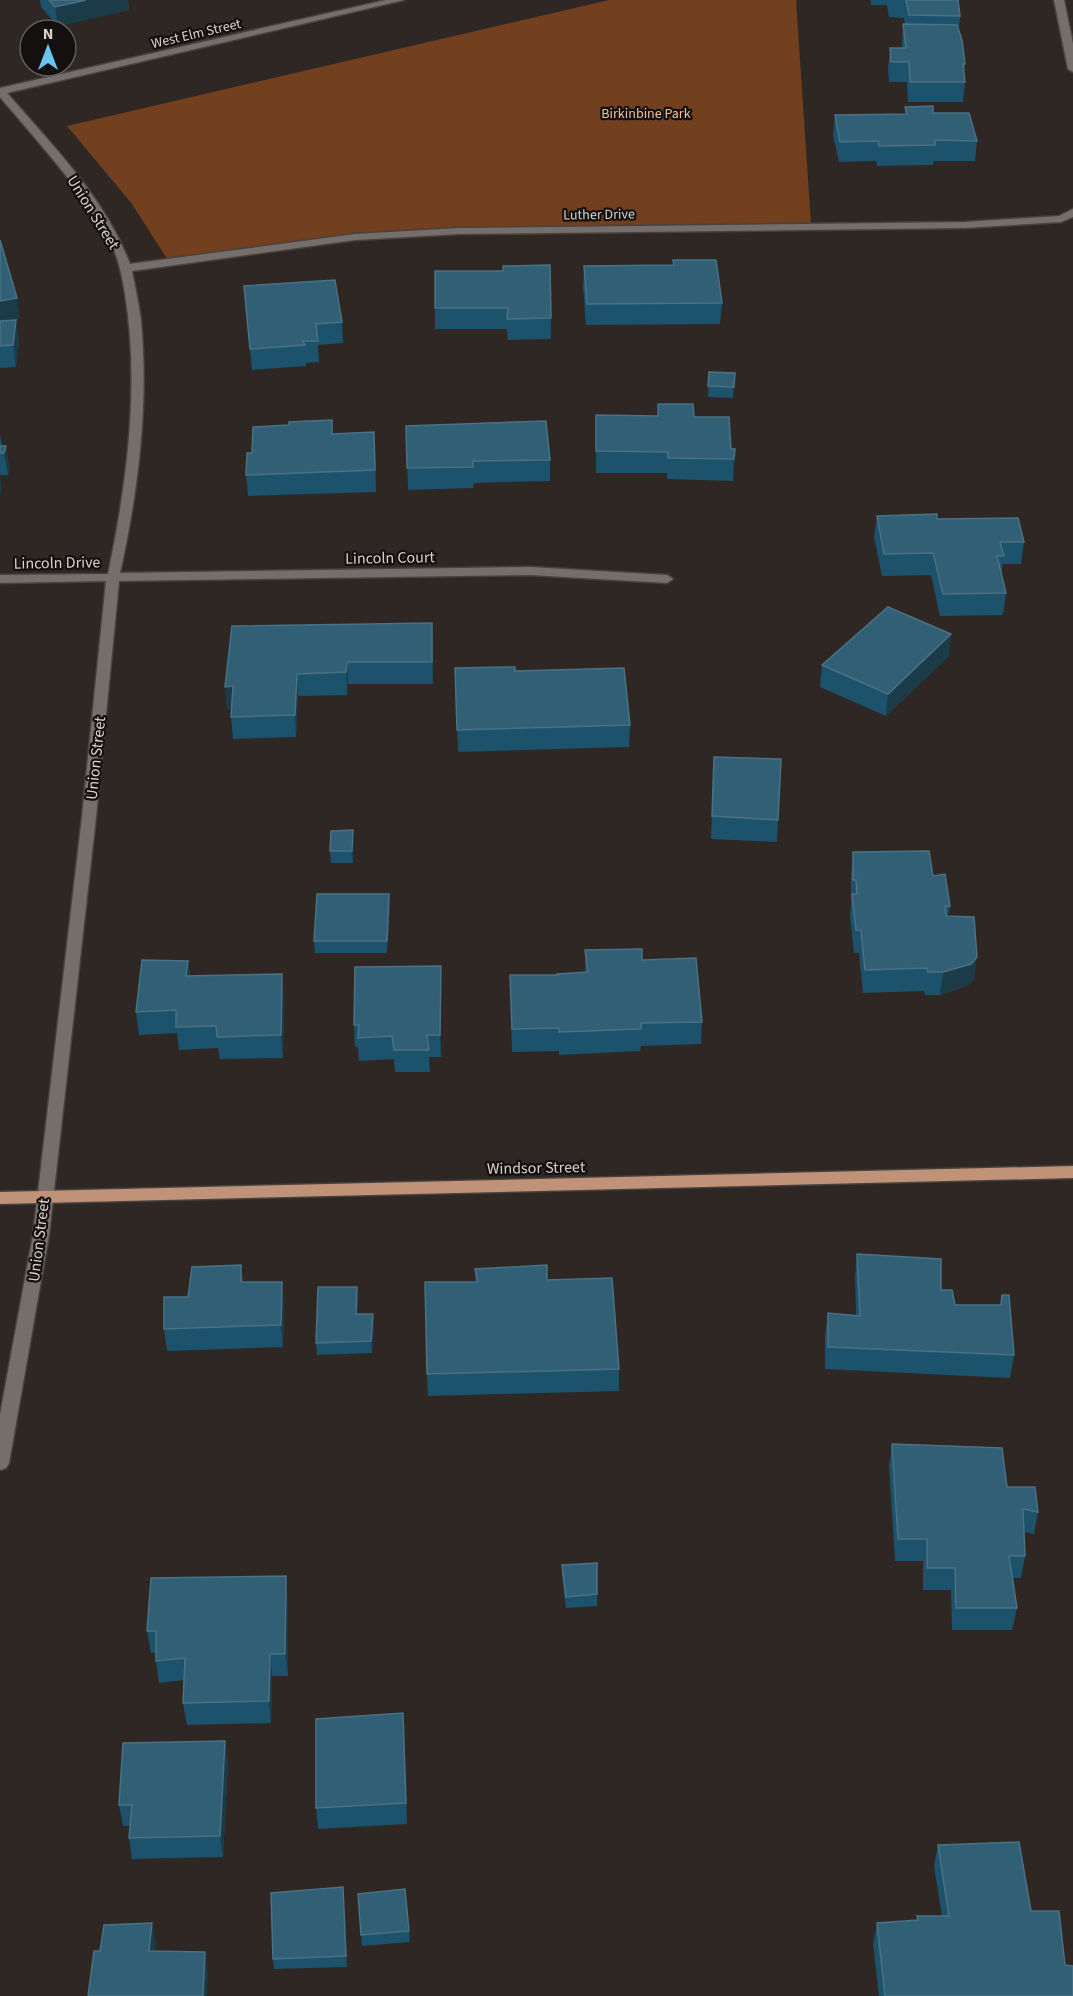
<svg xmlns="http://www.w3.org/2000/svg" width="1073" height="1996" font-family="'Source Sans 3',sans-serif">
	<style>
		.green { fill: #723f1f }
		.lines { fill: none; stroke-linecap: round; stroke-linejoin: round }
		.minor-casing { stroke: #48423f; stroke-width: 3 }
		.major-casing { stroke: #48423f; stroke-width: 3 }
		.minor { fill: #766e6a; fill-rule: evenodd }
		.major { fill: #c09277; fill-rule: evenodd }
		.wall { fill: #1c526b }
		.shaded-wall { fill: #1b3b49 }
		.building { fill: #305f76; stroke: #4a7184; stroke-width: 1.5 }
		.labels { text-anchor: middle; stroke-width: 4.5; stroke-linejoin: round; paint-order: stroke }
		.far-street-label { font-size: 14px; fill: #d7d2d0; stroke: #13100f }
		.far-park-label { font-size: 14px; fill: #f3bfa1; stroke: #13100f }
		.street-label { font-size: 16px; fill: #d7d2d0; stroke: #13100f }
	</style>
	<rect width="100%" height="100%" fill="#2e2723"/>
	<!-- green -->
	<polygon class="green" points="609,0 796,0 811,224 492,228 369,236 169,262 132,204 67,126"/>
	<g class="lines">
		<defs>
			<g id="minor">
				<path d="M386,0H404L7,93C53,146 105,198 130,264L355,234L459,228L964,222L1059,216L1073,209V217L1061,222L964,228L459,234L355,240L132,271C135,287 139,304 141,321C149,404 138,492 120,573L530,567L667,575L673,579L667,583L530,575L119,581L96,817L49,1235L9,1463L6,1468L0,1470V1415L33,1235L82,817L106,581L0,583V575L108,574C127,483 140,386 125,294C122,275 118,255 108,237C79,186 38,142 0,97V88Z"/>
				<polygon points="1054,0 1064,0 1073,44 1073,72 1068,69"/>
			</g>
			<polygon id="major" points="1073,1166 1073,1178 0,1204 0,1192"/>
		</defs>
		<!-- minor casing -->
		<use href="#minor" class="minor-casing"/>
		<!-- major casing -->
		<use href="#major" class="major-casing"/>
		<!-- minor -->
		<use href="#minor" class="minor"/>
		<!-- major -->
		<use href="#major" class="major"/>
	</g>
	<!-- wall -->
	<g class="wall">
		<polygon points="40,0 128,0 129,10 58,26 41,7"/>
		<polygon points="871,0 958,0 960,16 959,31 965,64 964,73 965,82 963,102 908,102 907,82 889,82 888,68 890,48 902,48 902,43 903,24 905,24 904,18 889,17 887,5 871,5"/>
		<polygon points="905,107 933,113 977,141 975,161 934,161 933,165 877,166 876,161 839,162 833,135 835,115 905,114"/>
		<polygon points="0,240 20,319 15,320 19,341 16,367 0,368"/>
		<polygon points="550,265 551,339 508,340 507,329 435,329 435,308 503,271"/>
		<polygon points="584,266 722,303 720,324 586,325 583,287"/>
		<polygon points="244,286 342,322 343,343 318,345 319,362 306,363 306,366 252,370"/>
		<polygon points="709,372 735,373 733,398 708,397"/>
		<polygon points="596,415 694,417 731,449 735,449 733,481 667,479 667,473 596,473"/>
		<polygon points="406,426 550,460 550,481 474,483 473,488 408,490"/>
		<polygon points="0,434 2,446 6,446 9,468 8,475 0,475"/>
		<polygon points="332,434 375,453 376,492 248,496 246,475 252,453"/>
		<polygon points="877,516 937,519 1024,542 1021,564 1003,564 1001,574 1006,593 1003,615 940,616 931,575 882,576 874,537"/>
		<polygon points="432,623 433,684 348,684 347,695 298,696 296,737 233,739 231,717 232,709 227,709 225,687"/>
		<polygon points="949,656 886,716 820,687 822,665"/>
		<polygon points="455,668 515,671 630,725 629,747 458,752"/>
		<polygon points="714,757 778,820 777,842 711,839"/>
		<polygon points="353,830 353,863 331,863 330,851"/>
		<polygon points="853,852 933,876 950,906 948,916 974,979 967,986 940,995 925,995 924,991 863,993 859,953 854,953 850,916 851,903 851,875"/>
		<polygon points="390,906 387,953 315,953 314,941"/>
		<polygon points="585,950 642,960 702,1022 701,1044 641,1046 640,1051 559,1055 559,1051 512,1052 510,975 557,975 585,972"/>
		<polygon points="188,961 190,976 284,996 283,1058 220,1059 218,1048 179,1050 177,1033 139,1035 136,1012"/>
		<polygon points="441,988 441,1057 429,1057 430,1072 395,1072 394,1059 359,1061 358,1047 355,1047 354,1025"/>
		<polygon points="857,1254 941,1290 955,1305 1014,1355 1010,1378 825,1369 825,1336 828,1313 856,1315 855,1276"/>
		<polygon points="241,1265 243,1282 282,1282 284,1305 283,1347 167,1351 164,1329 188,1297"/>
		<polygon points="475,1269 547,1280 619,1369 619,1391 428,1396 427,1374 475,1282"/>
		<polygon points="358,1299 357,1314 374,1326 372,1353 317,1355 316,1343"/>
		<polygon points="892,1444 1007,1487 1038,1512 1034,1534 1024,1532 1025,1556 1021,1578 1013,1578 1017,1608 1012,1630 952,1630 951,1590 923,1590 923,1561 895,1561 889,1466"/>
		<polygon points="597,1563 597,1606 566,1608 562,1577 562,1565"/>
		<polygon points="288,1598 288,1676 272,1676 271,1723 187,1725 183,1703 184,1680 159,1683 156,1661 156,1653 151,1653 147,1631"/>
		<polygon points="404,1735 407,1824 318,1829 316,1808"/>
		<polygon points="225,1741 228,1762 223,1857 132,1859 129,1838 130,1826 123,1826 119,1805"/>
		<polygon points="938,1845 1031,1911 1065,1965 1073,1996 879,1996 873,1944 877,1923 917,1920 917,1916 942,1916 934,1866"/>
		<polygon points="343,1887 347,1967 274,1969 273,1959"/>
		<polygon points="358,1894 409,1931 410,1942 362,1946"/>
	</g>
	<!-- shaded-wall -->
	<g class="shaded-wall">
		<polygon points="86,0 128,0 129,10 58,26 55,7"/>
		<polygon points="17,298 20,319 0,322 0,301"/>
		<polygon points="16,320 19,341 16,367 13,345"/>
		<polygon points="6,446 9,468 8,475 4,453"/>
		<polygon points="735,449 734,470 733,481 734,459"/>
		<polygon points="0,475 2,489 0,496"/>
		<polygon points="951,634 949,656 886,716 888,694"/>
		<polygon points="347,662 348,684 347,695 346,672"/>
		<polygon points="297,674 298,696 296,737 295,715"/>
		<polygon points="233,686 235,708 227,709 225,687"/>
		<polygon points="353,830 354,842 353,863 352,851"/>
		<polygon points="389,894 390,906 387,953 387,941"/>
		<polygon points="977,957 974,979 967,986 940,995 943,972"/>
		<polygon points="188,961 190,983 186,976"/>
		<polygon points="441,966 441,1057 440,1035"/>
		<polygon points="282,974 284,996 283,1058 281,1035"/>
		<polygon points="282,1282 284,1305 283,1347 281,1325"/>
		<polygon points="357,1287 358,1299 357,1326 356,1314"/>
		<polygon points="373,1314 374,1326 372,1353 371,1341"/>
		<polygon points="286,1576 288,1598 288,1676 285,1654"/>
		<polygon points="270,1654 272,1676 271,1723 269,1701"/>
		<polygon points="225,1741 228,1762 223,1857 220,1836"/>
		<polygon points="152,1923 156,1944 153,1972 149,1951"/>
		<polygon points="205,1952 208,1973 207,1996 203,1996"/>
	</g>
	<!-- building -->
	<g class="building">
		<polygon points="49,0 86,0 55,7"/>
		<polygon points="906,0 958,0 960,16 909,15"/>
		<polygon points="903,24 957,25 962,40 965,64 963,64 965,82 910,82 909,62 891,62 890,48 906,48"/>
		<polygon points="933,106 933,113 969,113 977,141 935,140 935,145 879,146 878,141 840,142 835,115 907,114 905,107"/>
		<polygon points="0,240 17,298 0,301"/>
		<polygon points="673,260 716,260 722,303 587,304 584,266 674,265"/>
		<polygon points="550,265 551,318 507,319 508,308 435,308 435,271 503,271 503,266"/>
		<polygon points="335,280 342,322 316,324 318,341 303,341 305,345 250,349 244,286"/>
		<polygon points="16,320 13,345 0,346 0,321"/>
		<polygon points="709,372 735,373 734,387 708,386"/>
		<polygon points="658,404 693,404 694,417 729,417 731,449 735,449 734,459 668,458 668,452 596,451 596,415 658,416"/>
		<polygon points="332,420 332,434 374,432 375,470 246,475 247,453 252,453 253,427 289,425 289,422"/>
		<polygon points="546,421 550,460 473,461 473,467 407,468 406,426"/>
		<polygon points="0,446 6,446 4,453 0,453"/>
		<polygon points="937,514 937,519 1018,518 1024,542 1000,542 1004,556 997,556 1006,593 943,594 933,553 884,554 877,516"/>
		<polygon points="888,607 951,634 888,694 822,665"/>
		<polygon points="432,623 432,662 347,662 346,672 297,674 295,715 231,717 233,686 225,687 232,626"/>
		<polygon points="515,667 515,671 624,668 630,725 457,730 455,668"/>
		<polygon points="714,757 781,759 778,820 712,816"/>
		<polygon points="353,830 352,851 330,851 331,831"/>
		<polygon points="929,851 933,876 945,874 950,906 945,906 946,916 974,917 977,957 971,964 943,972 928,972 927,968 865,970 861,930 856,930 852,894 857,894 856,880 853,880 853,852"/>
		<polygon points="317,894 389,894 387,941 314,941"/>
		<polygon points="642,949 642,960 696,958 702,1022 641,1023 641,1029 559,1032 559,1028 512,1029 510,975 557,975 557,974 588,972 585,950"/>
		<polygon points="142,960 188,961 186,976 282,974 281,1035 217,1037 216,1026 176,1027 176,1010 136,1012"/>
		<polygon points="441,966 440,1035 427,1035 429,1050 394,1050 392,1036 358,1038 359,1025 354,1025 355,967"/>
		<polygon points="857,1254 941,1259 941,1290 952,1290 955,1305 1001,1305 1002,1295 1009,1295 1014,1355 828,1347 828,1313 860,1316"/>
		<polygon points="241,1265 241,1282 282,1282 281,1325 164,1329 164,1297 188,1297 192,1267"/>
		<polygon points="547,1265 547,1280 612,1278 619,1369 427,1374 425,1282 478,1282 475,1269"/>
		<polygon points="318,1287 357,1287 356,1314 373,1314 371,1341 316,1343"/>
		<polygon points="892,1444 1002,1448 1007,1487 1035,1487 1038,1512 1023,1509 1025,1556 1009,1556 1017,1608 956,1608 955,1568 927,1568 927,1539 898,1539"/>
		<polygon points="597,1563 597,1594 566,1597 562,1565"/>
		<polygon points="286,1576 285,1654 270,1654 269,1701 183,1703 185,1658 156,1661 156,1631 147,1631 151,1578"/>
		<polygon points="403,1713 406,1803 316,1808 316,1719"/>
		<polygon points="225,1741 220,1836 129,1838 132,1805 119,1805 123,1743"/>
		<polygon points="1019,1842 1031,1911 1059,1911 1065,1965 1073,1966 1073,1996 885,1996 877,1923 918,1920 917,1916 949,1916 938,1845"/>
		<polygon points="343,1887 346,1956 273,1959 271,1893"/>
		<polygon points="405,1889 409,1931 361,1935 358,1894"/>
		<polygon points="152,1923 149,1951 205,1952 203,1996 88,1996 94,1951 100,1951 104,1925"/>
	</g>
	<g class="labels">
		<!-- far-street labels -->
		<g class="far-street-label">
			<text transform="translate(196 33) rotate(-13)" y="5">West Elm Street</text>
			<text transform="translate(599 214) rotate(-1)" y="5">Luther Drive</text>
		</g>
		<!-- far-park labels -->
		<g class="far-park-label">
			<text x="646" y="118">Birkinbine Park</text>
		</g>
		<!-- street labels -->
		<g class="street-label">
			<text transform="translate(94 212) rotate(58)" y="6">Union Street</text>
			<text transform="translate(390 557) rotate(-1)" y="6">Lincoln Court</text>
			<text transform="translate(57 562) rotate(-1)" y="6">Lincoln Drive</text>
			<text transform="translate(95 758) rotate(-84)" y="6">Union Street</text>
			<text transform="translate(536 1167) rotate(-1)" y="6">Windsor Street</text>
			<text transform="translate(38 1240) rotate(-83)" y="6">Union Street</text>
		</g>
	</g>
	<!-- north arrow -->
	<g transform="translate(48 48)"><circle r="28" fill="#13100f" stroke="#615e5c" stroke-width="1.5"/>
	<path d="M0-4.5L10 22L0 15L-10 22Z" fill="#6bc3f2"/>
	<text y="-9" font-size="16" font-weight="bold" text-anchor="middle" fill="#d7d2d0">N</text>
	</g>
</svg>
